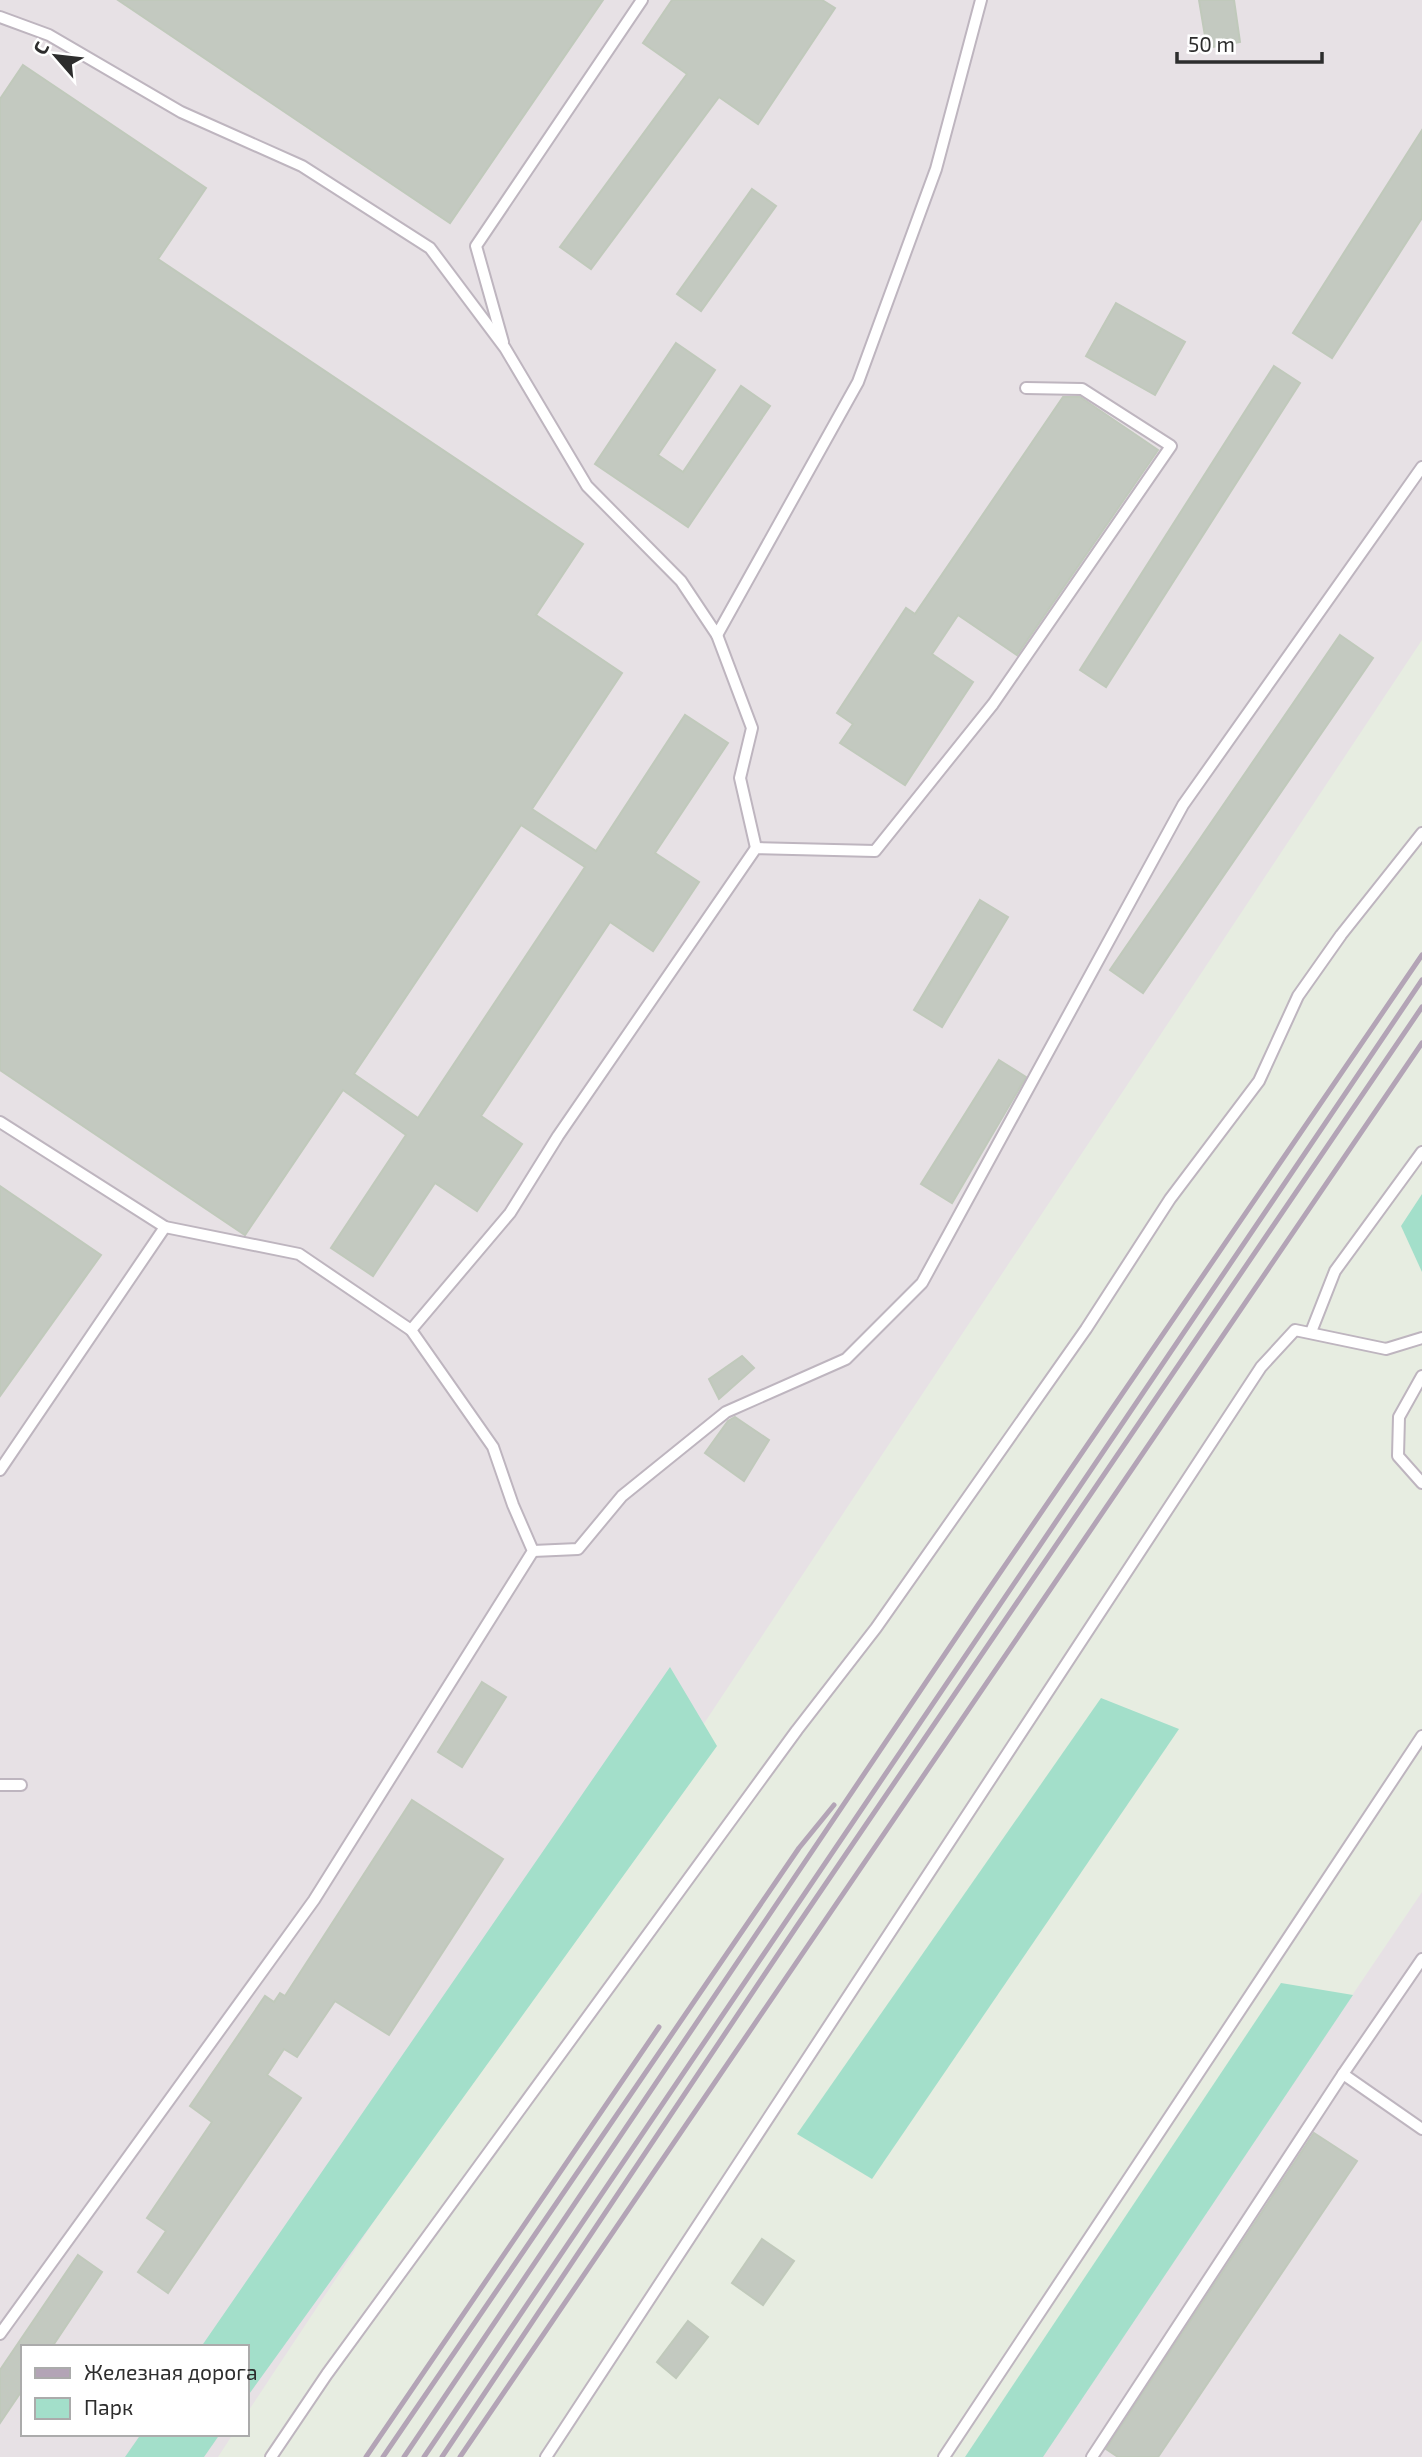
<svg xmlns="http://www.w3.org/2000/svg" width="1422" height="2457" font-family="'Exo 2',sans-serif">
	<style>
		.industrial { fill: #e7e1e5 }
		.green { fill: #a3dfca }
		.building { fill: #c3c9c0; stroke: #c0c9bb; stroke-width: 2; fill-rule: evenodd }
		.lines { fill: none; stroke-linecap: round; stroke-linejoin: round }
		.lane-casing { stroke: #beb5bf; stroke-width: 14 }
		.lane { stroke: #fff; stroke-width: 10 }
		.rail { stroke: #b3a4b6; stroke-width: 5 }
	</style>
	<rect width="100%" height="100%" fill="#e7ede1"/>
	<!-- industrial -->
	<g class="industrial">
		<polygon points="0,0 1422,0 1422,640 247,2413 247,2347 23,2347 23,2434 233,2434 218,2457 0,2457"/>
		<polygon points="1422,1892 1422,2457 1042,2457 1073,2408"/>
	</g>
	<!-- green -->
	<g class="green">
		<polygon points="1422,1194 1422,1272 1401,1226"/>
		<polygon points="670,1667 717,1746 247,2397 247,2347 201,2347"/>
		<polygon points="1101,1698 1179,1729 872,2179 797,2134"/>
		<polygon points="1281,1983 1353,1995 1043,2457 965,2457"/>
		<polygon points="141,2434 220,2434 204,2457 125,2457"/>
	</g>
	<!-- building -->
	<g class="building">
		<polygon points="118,0 603,0 450,223"/>
		<polygon points="672,0 822,0 835,8 758,124 719,97 591,269 560,247 687,74 643,43"/>
		<polygon points="1199,0 1234,0 1240,42 1207,48"/>
		<path d="M23,65L206,188L158,259L583,544L536,615L622,673L532,809L596,851L685,715L728,743L655,853L699,882L653,951L610,922L481,1116L522,1144L477,1211L435,1183L373,1276L331,1248L406,1135L343,1090L245,1235L0,1070V99ZM521,825L585,867L418,1118L354,1074Z"/>
		<polygon points="1422,130 1422,218 1332,358 1293,333"/>
		<polygon points="752,189 776,206 701,311 677,294"/>
		<polygon points="1116,303 1185,342 1155,395 1086,356"/>
		<polygon points="676,343 715,370 658,455 683,472 741,386 770,406 688,527 595,464"/>
		<polygon points="1274,366 1300,383 1106,687 1080,670"/>
		<polygon points="1063,397 1080,397 1158,450 1017,655 958,615 932,654 973,682 905,785 840,743 853,724 837,713 906,608 915,614"/>
		<polygon points="1340,635 1373,658 1143,993 1110,970"/>
		<polygon points="980,900 1008,917 942,1027 914,1010"/>
		<polygon points="999,1060 1026,1077 952,1203 921,1184"/>
		<polygon points="0,1186 101,1255 0,1396"/>
		<polygon points="742,1356 754,1368 719,1399 709,1379"/>
		<polygon points="735,1417 769,1440 744,1481 705,1453 728,1421"/>
		<polygon points="482,1682 506,1697 462,1767 438,1752"/>
		<polygon points="412,1800 503,1859 389,2035 335,2001 297,2057 284,2049 267,2075 301,2098 168,2293 138,2272 166,2231 147,2218 212,2122 190,2106 265,1996 274,2002 280,1993 285,1996"/>
		<polygon points="1314,2133 1357,2161 1158,2457 1118,2457 1106,2449"/>
		<polygon points="762,2239 794,2261 763,2305 732,2283"/>
		<polygon points="78,2255 102,2272 52,2347 23,2347 23,2389 0,2423 0,2370"/>
		<polygon points="688,2321 708,2337 676,2378 657,2362"/>
	</g>
	<g class="lines">
		<defs>
			<g id="lane">
				<polyline points="0,17 49,35 181,112 302,166 430,248 505,348 587,486 681,581 717,635 858,382 936,169 981,0"/>
				<polyline points="503,342 476,246 642,0"/>
				<polyline points="717,635 752,728 740,778 756,848"/>
				<polyline points="0,1122 165,1227 299,1254 411,1330 493,1447 513,1505 533,1551 314,1900 0,2334"/>
				<polyline points="411,1330 510,1213 558,1136 756,848 875,851 993,704 1171,446 1082,389 1026,388"/>
				<polyline points="1311,1332 1335,1271 1422,1152"/>
				<polyline points="1422,1376 1399,1417 1398,1456 1422,1483"/>
				<polyline points="0,1470 165,1227"/>
				<polyline points="533,1551 578,1549 622,1496 726,1412 846,1359 922,1283 1183,805 1422,467"/>
				<polyline points="0,1785 21,1785"/>
				<polyline points="1422,1959 1343,2074 1422,2129"/>
				<polyline points="271,2457 327,2374 797,1730 876,1628 1086,1329 1170,1199 1259,1081 1298,996 1341,935 1422,833"/>
				<polyline points="546,2457 1261,1367 1295,1330 1386,1349 1422,1338"/>
				<polyline points="944,2457 1422,1736"/>
				<polyline points="1092,2457 1343,2074"/>
			</g>
		</defs>
		<!-- lane casing -->
		<use href="#lane" class="lane-casing"/>
		<!-- lane -->
		<use href="#lane" class="lane"/>
		<!-- rail -->
		<g class="rail">
			<polyline points="366,2457 659,2027"/>
			<polyline points="383,2457 799,1848 834,1805"/>
			<polyline points="404,2457 978,1605 1422,955"/>
			<polyline points="424,2457 1422,980"/>
			<polyline points="442,2457 797,1926 1422,1007"/>
			<polyline points="460,2457 1422,1043"/>
		</g>
	</g>
	<!-- legend -->
	<rect x="21" y="2345" width="228" height="91" fill="#ffffff" stroke="#ababab" stroke-width="2"/>
	<rect x="35" y="2368" width="35" height="10" fill="#b3a4b6" stroke="#ababab" stroke-width="2"/>
	<text x="84" y="2380" font-size="21" fill="#2d2d2d">Железная дорога</text>
	<rect x="35" y="2398" width="35" height="21" fill="#a3dfca" stroke="#ababab" stroke-width="2"/>
	<text x="84" y="2415" font-size="21" fill="#2d2d2d">Парк</text>
	<!-- north arrow -->
	<g transform="translate(56 56) rotate(298)" stroke="#ffffff" stroke-width="5" paint-order="stroke">
	<path d="M0-5L12 26L0 18L-12 26Z" fill="#2d2d2d"/>
	<text y="-10" font-size="19" font-weight="bold" text-anchor="middle" fill="#2d2d2d">С</text>
	</g>
	<!-- scale -->
	<path d="M1177 52v10h145v-10" fill="none" stroke="#2d2d2d" stroke-width="3.5"/>
	<text x="1188" y="52" font-size="21" fill="#2d2d2d" stroke="#ffffff" stroke-width="5" paint-order="stroke">50 m</text>
</svg>
